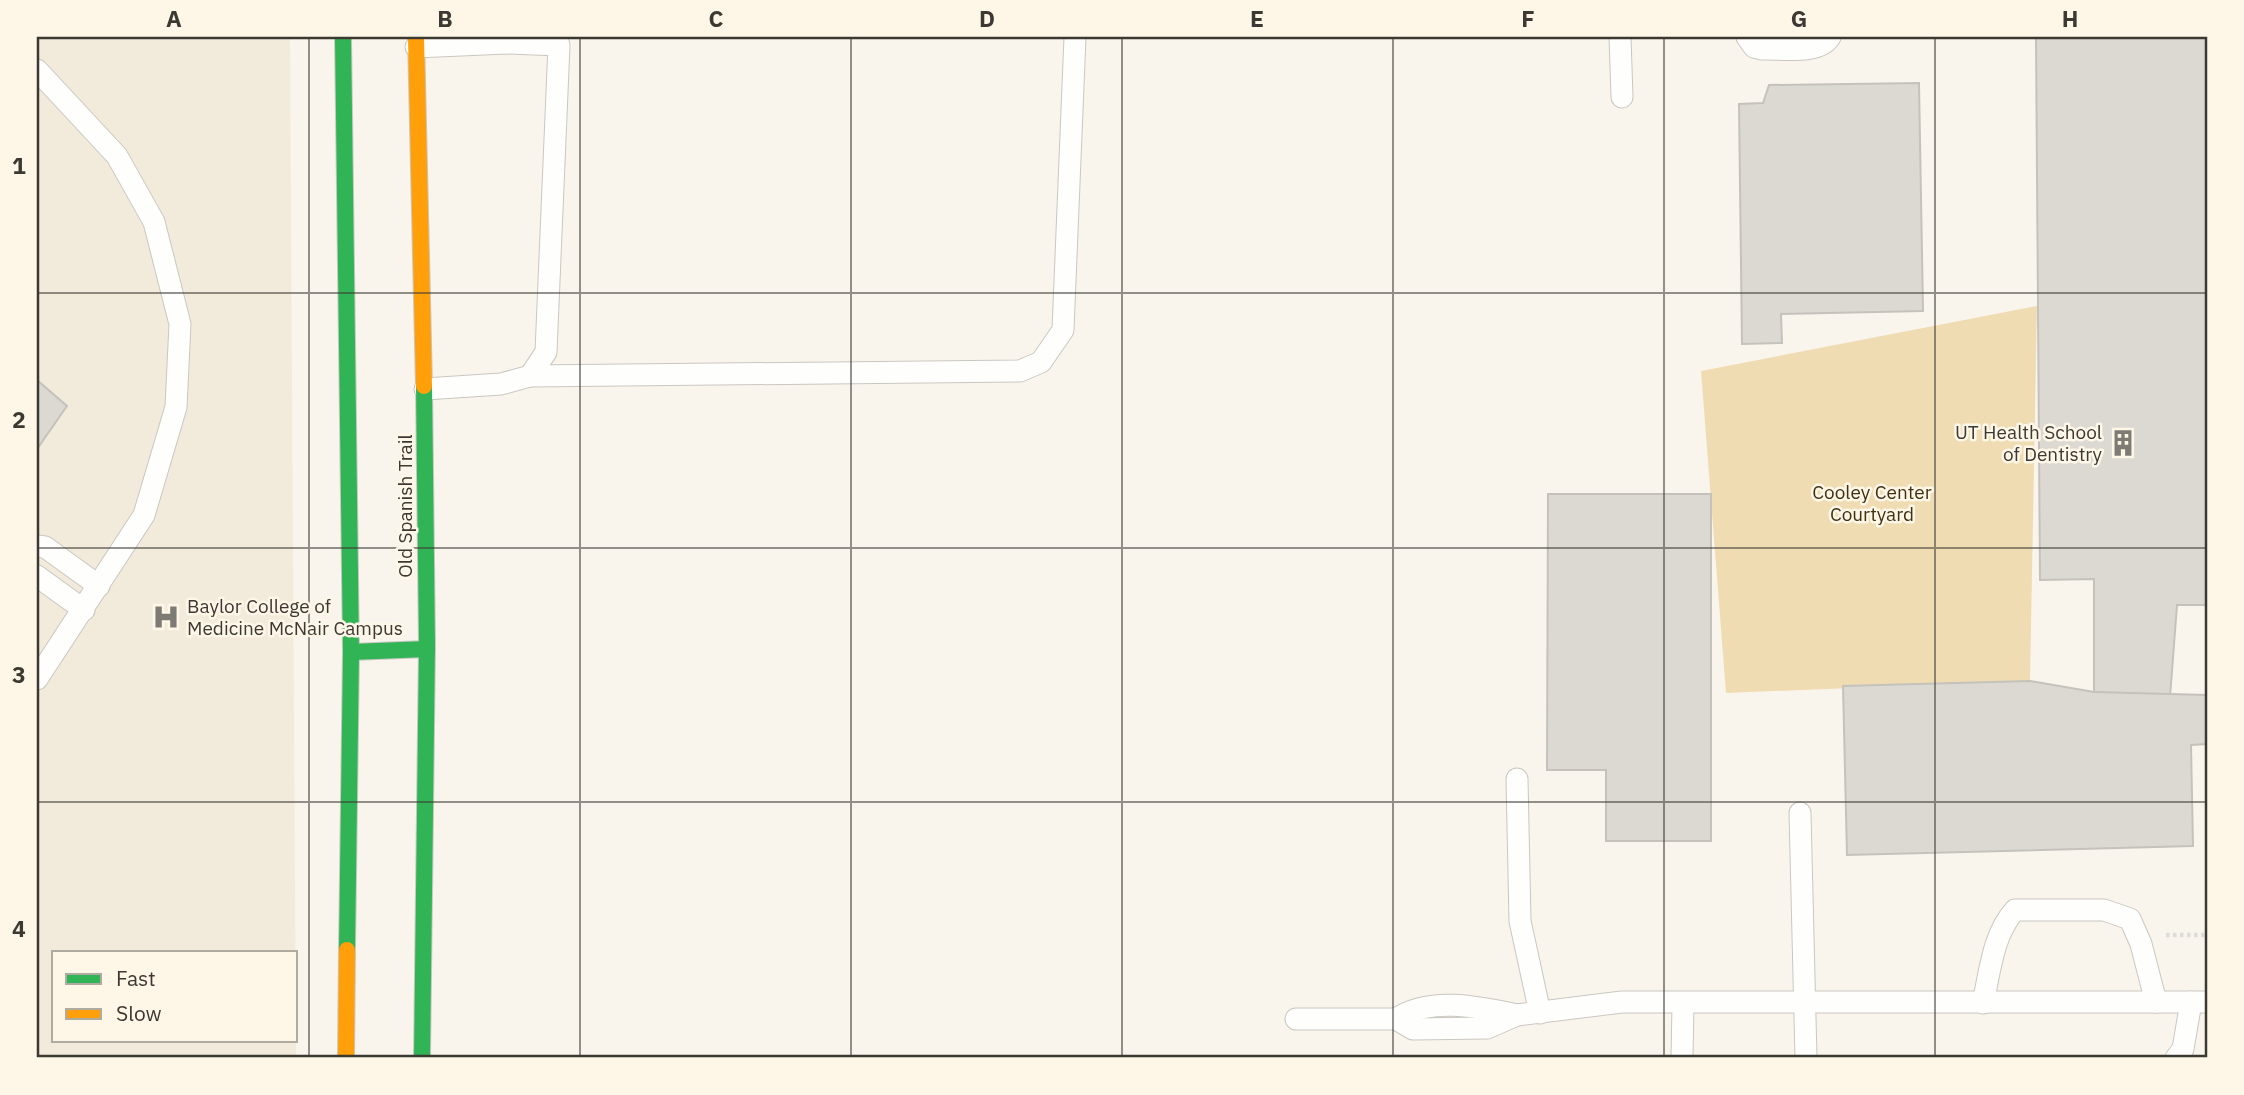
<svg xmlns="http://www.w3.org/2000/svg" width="2244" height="1095" font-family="'IBM Plex Sans',sans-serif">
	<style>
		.built { fill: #f2ebdb; fill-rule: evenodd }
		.green { fill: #f0dcb3 }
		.building { fill: #dcd9d3; stroke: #c5c2bc; stroke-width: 2 }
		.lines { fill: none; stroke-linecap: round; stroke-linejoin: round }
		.lane-casing { stroke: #cac7c1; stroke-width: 23 }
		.fast-casing { stroke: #cac7c1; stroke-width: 18 }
		.slow-casing { stroke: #cac7c1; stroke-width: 18 }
		.path { stroke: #dedcda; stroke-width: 4.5; stroke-dasharray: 3.5 3.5; stroke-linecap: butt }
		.lane { stroke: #fefefc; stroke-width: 21 }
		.fast { stroke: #30b455; stroke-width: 16 }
		.slow { stroke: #ff9f0a; stroke-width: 16 }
		.grid { fill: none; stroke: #3c3933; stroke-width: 2; stroke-opacity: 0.55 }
		.labels { text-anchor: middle; stroke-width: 5; stroke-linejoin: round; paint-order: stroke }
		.poi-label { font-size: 19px; fill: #3c3933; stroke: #fef7e8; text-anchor: end }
		.park-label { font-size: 19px; fill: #3f3111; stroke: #fef7e8 }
		.street-label { font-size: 19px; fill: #3c3933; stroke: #fef7e8 }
		.neatline { fill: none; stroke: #3c3933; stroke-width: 2.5 }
		.grid-label { font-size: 23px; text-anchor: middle; font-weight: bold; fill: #3c3933 }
	</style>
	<rect width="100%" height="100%" fill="#f9f5ed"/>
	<!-- built -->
	<path class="built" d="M37,37H290L296,1058H37ZM54,953H296V1041H54Z"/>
	<!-- green -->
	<polygon class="green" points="2037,306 2030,681 1726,693 1701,371"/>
	<!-- building -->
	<g class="building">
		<polygon points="2036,37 2207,37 2207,605 2177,605 2170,697 2094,692 2094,579 2040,580"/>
		<polygon points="1919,83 1923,311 1781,314 1782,343 1742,344 1739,104 1763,103 1769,85"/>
		<polygon points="37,380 67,406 37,449"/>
		<polygon points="1548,494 1711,494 1711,841 1606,841 1606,770 1547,770"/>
		<polygon points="2030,681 2094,692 2207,695 2207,744 2191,745 2193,846 1847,855 1843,686"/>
	</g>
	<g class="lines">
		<defs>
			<g id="lane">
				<polyline points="1620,37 1622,97"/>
				<path d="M1747,37L1754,47L1762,49C1781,48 1819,55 1830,37"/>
				<polyline points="416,47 506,43 559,45 546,352 530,376 501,384 425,389"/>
				<polyline points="37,70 117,156 154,222 180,324 176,407 144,515 37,679"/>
				<polyline points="530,376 1020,371 1041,362 1063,330 1075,37"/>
				<polyline points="37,546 45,547 99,586"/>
				<polyline points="37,576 84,610"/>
				<polyline points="1517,779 1520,921 1540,1013"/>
				<polyline points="1800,813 1806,1058"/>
				<path d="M1983,1003C1990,971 1993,934 2015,910H2104L2130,919L2141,944L2156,1002"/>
				<polyline points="1296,1019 1396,1019 1413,1029 1487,1028 1517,1015 1622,1002 2207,1002"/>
				<path d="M1396,1019C1430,996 1479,1007 1517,1015"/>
				<polyline points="1682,1058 1683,1004"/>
				<polyline points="2176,1058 2183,1049 2191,1002"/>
			</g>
			<g id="fast">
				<polyline points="343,37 351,652 347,950"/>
				<polyline points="351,652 427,649"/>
				<polyline points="422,1058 427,645 424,386"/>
			</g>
			<g id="slow">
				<polyline points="416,37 424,386"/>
				<polyline points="346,1058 347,950"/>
			</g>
		</defs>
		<!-- lane casing -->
		<use href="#lane" class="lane-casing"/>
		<!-- fast casing -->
		<use href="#fast" class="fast-casing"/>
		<!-- slow casing -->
		<use href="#slow" class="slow-casing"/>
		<!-- path -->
		<g class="path">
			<polyline points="2166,935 2207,935"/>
			<polyline points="1761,1057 1762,1058"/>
		</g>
		<!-- lane -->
		<use href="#lane" class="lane"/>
		<!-- fast -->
		<use href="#fast" class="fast"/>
		<!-- slow -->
		<use href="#slow" class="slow"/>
	</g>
	<!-- grid -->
	<path class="grid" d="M309,37V1058M580,37V1058M851,37V1058M1122,37V1058M1393,37V1058M1664,37V1058M1935,37V1058M37,293H2207M37,548H2207M37,802H2207"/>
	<!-- icons -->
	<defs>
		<symbol id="building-bare" viewBox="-9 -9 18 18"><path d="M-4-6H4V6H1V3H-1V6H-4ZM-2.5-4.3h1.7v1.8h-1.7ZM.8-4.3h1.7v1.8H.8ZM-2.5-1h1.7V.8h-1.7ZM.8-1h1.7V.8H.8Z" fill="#7e7b74" stroke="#fef7e8" stroke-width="2.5" paint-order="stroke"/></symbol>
		<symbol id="hospital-bare" viewBox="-9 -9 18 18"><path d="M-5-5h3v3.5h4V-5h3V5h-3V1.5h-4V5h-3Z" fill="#7e7b74" stroke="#fef7e8" stroke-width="2.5" paint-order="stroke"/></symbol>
	</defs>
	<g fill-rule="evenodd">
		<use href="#building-bare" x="2104" y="424" width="38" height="38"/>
		<use href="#hospital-bare" x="147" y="598" width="38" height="38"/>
	</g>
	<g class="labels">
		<!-- poi labels -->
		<g class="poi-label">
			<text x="2102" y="439">UT Health School<tspan x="2102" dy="22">of Dentistry</tspan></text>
			<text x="187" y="613" text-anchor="start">Baylor College of<tspan x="187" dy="22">Medicine McNair Campus</tspan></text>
		</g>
		<!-- park labels -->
		<g class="park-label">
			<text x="1872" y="499">Cooley Center<tspan x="1872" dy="22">Courtyard</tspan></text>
		</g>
		<!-- street labels -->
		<g class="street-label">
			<text transform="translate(405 506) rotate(-90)" y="7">Old Spanish Trail</text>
		</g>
	</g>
	<!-- border -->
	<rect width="2244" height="1095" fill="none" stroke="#fef7e8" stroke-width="77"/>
	<!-- legend -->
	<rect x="52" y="951" width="245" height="91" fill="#fef7e8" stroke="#b0aba0" stroke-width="2"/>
	<rect x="66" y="974" width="35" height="10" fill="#30b455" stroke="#b0aba0" stroke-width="2"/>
	<text x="116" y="986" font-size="21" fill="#3c3933">Fast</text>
	<rect x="66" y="1009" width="35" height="10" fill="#ff9f0a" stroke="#b0aba0" stroke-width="2"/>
	<text x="116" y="1021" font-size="21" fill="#3c3933">Slow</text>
	<rect x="38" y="38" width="2168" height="1018" class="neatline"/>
	<g class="grid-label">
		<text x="174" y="27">A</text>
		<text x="445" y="27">B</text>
		<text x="716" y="27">C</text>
		<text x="987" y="27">D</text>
		<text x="1257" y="27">E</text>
		<text x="1528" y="27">F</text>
		<text x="1799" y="27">G</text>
		<text x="2070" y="27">H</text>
		<text x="19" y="174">1</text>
		<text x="19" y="428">2</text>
		<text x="19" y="683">3</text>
		<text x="19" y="937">4</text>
	</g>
</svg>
